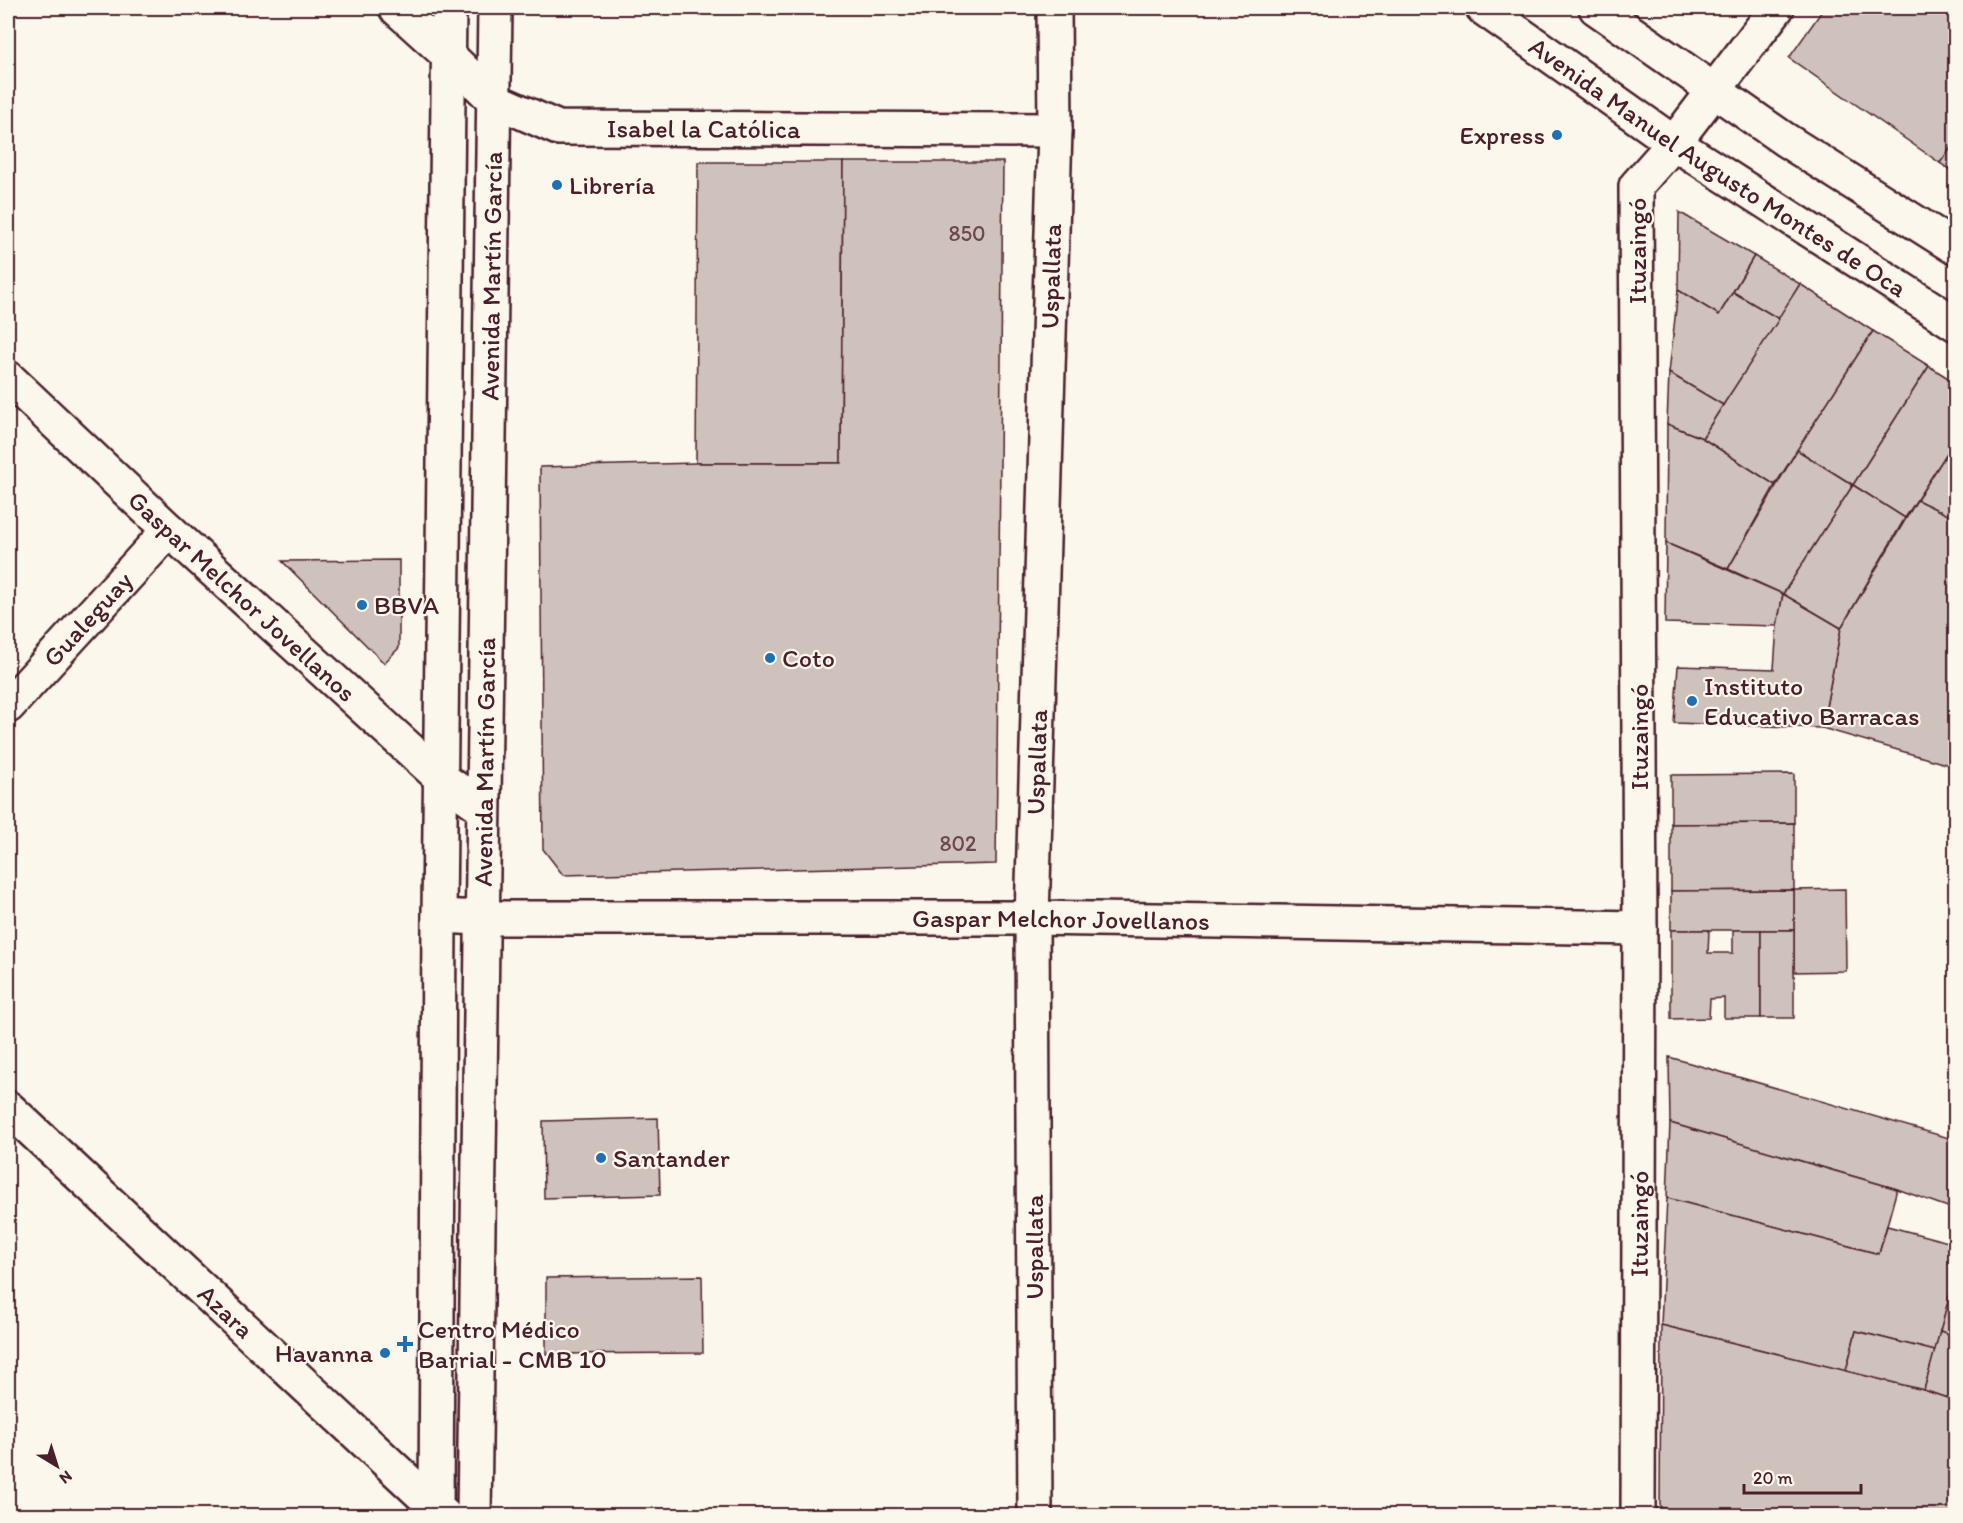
<svg xmlns="http://www.w3.org/2000/svg" width="1963" height="1523" font-family="Itim,sans-serif">
	<style>
		.building { fill: #cfc2bc; stroke: #4a1f2b; stroke-width: 1.5 }
		.lines { fill: none; stroke-linecap: round; stroke-linejoin: round }
		.minor-casing { stroke: #4a1f2b; stroke-width: 38 }
		.major-casing { stroke: #4a1f2b; stroke-width: 38 }
		.minor { stroke: #fbf7ec; stroke-width: 33 }
		.major { stroke: #fbf7ec; stroke-width: 33 }
		.poi-dot { fill: #1f6fb2; stroke: #fbf7ec; stroke-width: 2 }
		.labels { text-anchor: middle; stroke-width: 4.5; stroke-linejoin: round; paint-order: stroke }
		.number-label { font-size: 22px; fill: #6b484f }
		.street-label { font-size: 26px; fill: #4a1f2b; stroke: #fbf7ec }
		.poi-label { font-size: 26px; fill: #4a1f2b; stroke: #fbf7ec; text-anchor: start }
	</style>
	<rect width="100%" height="100%" fill="#fbf7ec"/>
	<filter id="ink" filterUnits="userSpaceOnUse"><feTurbulence type="fractalNoise" baseFrequency=".0167" numOctaves="2"/><feDisplacementMap in="SourceGraphic" scale="12" xChannelSelector="R" yChannelSelector="G"/><feConvolveMatrix kernelMatrix="1 2 1 2 8 2 1 2 1" color-interpolation-filters="sRGB"/></filter>
	<g filter="url(#ink)">
		<!-- building -->
		<g class="building">
			<polygon points="1824,8 1937,8 1956,20 1956,141 1940,163 1789,58"/>
			<polygon points="1956,141 1956,174 1940,163"/>
			<polygon points="698,162 843,162 841,463 696,463"/>
			<polygon points="843,162 1003,162 996,864 563,875 543,849 540,467 696,463 841,463"/>
			<polygon points="1679,212 1754,256 1719,315 1678,290"/>
			<polygon points="1754,256 1800,284 1779,319 1733,292"/>
			<polygon points="1800,284 1873,331 1775,485 1702,438"/>
			<polygon points="1678,290 1719,315 1733,292 1779,319 1723,405 1669,373"/>
			<polygon points="1873,331 1929,366 1853,485 1797,450"/>
			<polygon points="1929,366 1956,383 1956,439 1905,518 1853,485"/>
			<polygon points="1669,373 1723,405 1702,438 1667,424"/>
			<polygon points="1667,424 1702,438 1775,485 1728,569 1666,543"/>
			<polygon points="1956,439 1956,519 1917,500"/>
			<polygon points="1797,450 1853,485 1783,594 1728,569"/>
			<polygon points="1853,485 1905,518 1841,628 1783,594"/>
			<polygon points="1917,500 1956,519 1956,767 1822,728 1841,628"/>
			<polygon points="1666,543 1783,594 1777,626 1665,623"/>
			<polygon points="399,560 399,648 384,663 282,561"/>
			<polygon points="1783,594 1841,628 1822,728 1674,723 1678,666 1774,669 1777,626"/>
			<polygon points="1794,774 1794,823 1671,824 1671,775"/>
			<polygon points="1794,823 1794,890 1671,891 1671,824"/>
			<polygon points="1845,889 1846,971 1794,972 1794,890"/>
			<polygon points="1794,890 1794,930 1671,930 1671,891"/>
			<polygon points="1671,930 1709,930 1708,953 1733,953 1733,930 1761,930 1761,1018 1724,1018 1724,998 1710,999 1709,1018 1671,1019"/>
			<rect x="1761" y="930" width="33" height="88"/>
			<polygon points="1669,1057 1956,1140 1956,1210 1897,1189 1670,1123"/>
			<polygon points="658,1118 660,1195 544,1198 543,1121"/>
			<polygon points="1670,1123 1897,1189 1879,1254 1667,1198"/>
			<polygon points="1667,1198 1879,1254 1887,1226 1956,1244 1956,1262 1951,1290 1935,1351 1856,1331 1846,1371 1661,1325"/>
			<polygon points="1956,1262 1956,1292 1951,1290"/>
			<polygon points="702,1276 703,1353 546,1354 546,1278"/>
			<polygon points="1951,1290 1956,1292 1956,1337 1940,1331"/>
			<polygon points="1661,1325 1924,1390 1956,1401 1956,1516 1690,1516 1660,1507"/>
			<polygon points="1856,1331 1935,1351 1924,1390 1846,1371"/>
			<polygon points="1940,1331 1956,1337 1956,1401 1924,1390"/>
			<polygon points="1660,1507 1690,1516 1660,1516"/>
		</g>
		<g class="lines">
			<defs>
				<g id="minor">
					<path id="s1" d="M396,8L449,56L494,100L558,128L1055,130"/>
					<path id="s2" d="M8,378L169,530L441,778L482,807"/>
					<path id="s3" d="M8,706L169,530"/>
					<path id="s4" d="M439,916L481,918H1032L1640,928"/>
					<path id="s5" d="M8,1108L445,1516"/>
					<path id="s6" d="M1035,1516L1032,918L1055,130L1054,8"/>
					<path id="s7" d="M1638,1516L1640,928L1636,186L1674,143L1777,8"/>
				</g>
				<g id="major">
					<path id="s8" d="M1483,8L1674,143L1956,324"/>
					<polyline points="1596,8 1784,139 1956,248"/>
					<polyline points="436,1516 439,916 449,8"/>
					<path id="s9" d="M474,1516L495,8"/>
				</g>
			</defs>
			<!-- minor casing -->
			<use href="#minor" class="minor-casing"/>
			<!-- major casing -->
			<use href="#major" class="major-casing"/>
			<!-- minor -->
			<use href="#minor" class="minor"/>
			<!-- major -->
			<use href="#major" class="major"/>
		</g>
	</g>
	<!-- markers -->
	<g class="poi-dot">
		<circle cx="1557" cy="135" r="6"/>
		<circle cx="557" cy="185" r="6"/>
		<circle cx="362" cy="605" r="6"/>
		<circle cx="770" cy="658" r="6"/>
		<circle cx="1692" cy="701" r="6"/>
		<circle cx="601" cy="1158" r="6"/>
		<path d="M402 1335h6v6h6v6h-6v6h-6v-6h-6v-6h6z"/>
		<circle cx="385" cy="1353" r="6"/>
	</g>
	<g class="labels">
		<!-- number labels -->
		<g class="number-label">
			<text x="967" y="241">850</text>
			<text x="958" y="851">802</text>
		</g>
		<!-- street labels -->
		<g class="street-label">
			<text dy="9" stroke="none"><textPath href="#s1" startOffset="350">Isabel la Católica</textPath></text>
			<text dy="9" stroke="none"><textPath href="#s8" startOffset="284">Avenida Manuel Augusto Montes de Oca</textPath></text>
			<text transform="translate(1637 251) rotate(-90)" y="9">Ituzaingó</text>
			<text dy="9" stroke="none"><textPath href="#s9" startOffset="1240">Avenida Martín García</textPath></text>
			<text dy="9" stroke="none"><textPath href="#s6" startOffset="1240">Uspallata</textPath></text>
			<text dy="9" stroke="none"><textPath href="#s2" startOffset="320">Gaspar Melchor Jovellanos</textPath></text>
			<text dy="9" stroke="none"><textPath href="#s3" startOffset="118">Gualeguay</textPath></text>
			<text transform="translate(1639 737) rotate(-90)" y="9">Ituzaingó</text>
			<text dy="9" stroke="none"><textPath href="#s9" startOffset="754">Avenida Martín García</textPath></text>
			<text dy="9" stroke="none"><textPath href="#s6" startOffset="754">Uspallata</textPath></text>
			<text dy="9" stroke="none"><textPath href="#s4" startOffset="622">Gaspar Melchor Jovellanos</textPath></text>
			<text dy="9" stroke="none"><textPath href="#s7" startOffset="292">Ituzaingó</textPath></text>
			<text transform="translate(1034 1247) rotate(-90)" y="9">Uspallata</text>
			<text dy="9" stroke="none"><textPath href="#s5" startOffset="298">Azara</textPath></text>
		</g>
		<!-- poi labels -->
		<g class="poi-label">
			<text x="1545" y="144" text-anchor="end">Express</text>
			<text x="569" y="194">Librería</text>
			<text x="374" y="614">BBVA</text>
			<text x="782" y="667">Coto</text>
			<text x="1704" y="695">Instituto<tspan x="1704" dy="30">Educativo Barracas</tspan></text>
			<text x="613" y="1167">Santander</text>
			<text x="418" y="1338">Centro Médico<tspan x="418" dy="30">Barrial - CMB 10</tspan></text>
			<text x="373" y="1362" text-anchor="end">Havanna</text>
		</g>
	</g>
	<!-- margin -->
	<rect width="1963" height="1523" fill="none" stroke="#fbf7ec" stroke-width="30"/>
	<rect x="15" y="15" width="1933" height="1493" fill="none" stroke="#4a1f2b" stroke-width="2" filter="url(#ink)"/>
	<!-- north arrow -->
	<g transform="translate(57 1466) rotate(142)" stroke="#fbf7ec" stroke-width="4.5" paint-order="stroke">
	<path d="M0-4.5L10 22L0 15L-10 22Z" fill="#4a1f2b"/>
	<text y="-9" font-size="16" font-weight="bold" text-anchor="middle" fill="#4a1f2b">N</text>
	</g>
	<!-- scale -->
	<path d="M1744 1484v9h117v-9" fill="none" stroke="#4a1f2b" stroke-width="3"/>
	<text x="1753" y="1484" font-size="18" fill="#4a1f2b" stroke="#fbf7ec" stroke-width="4.5" paint-order="stroke">20 m</text>
</svg>
